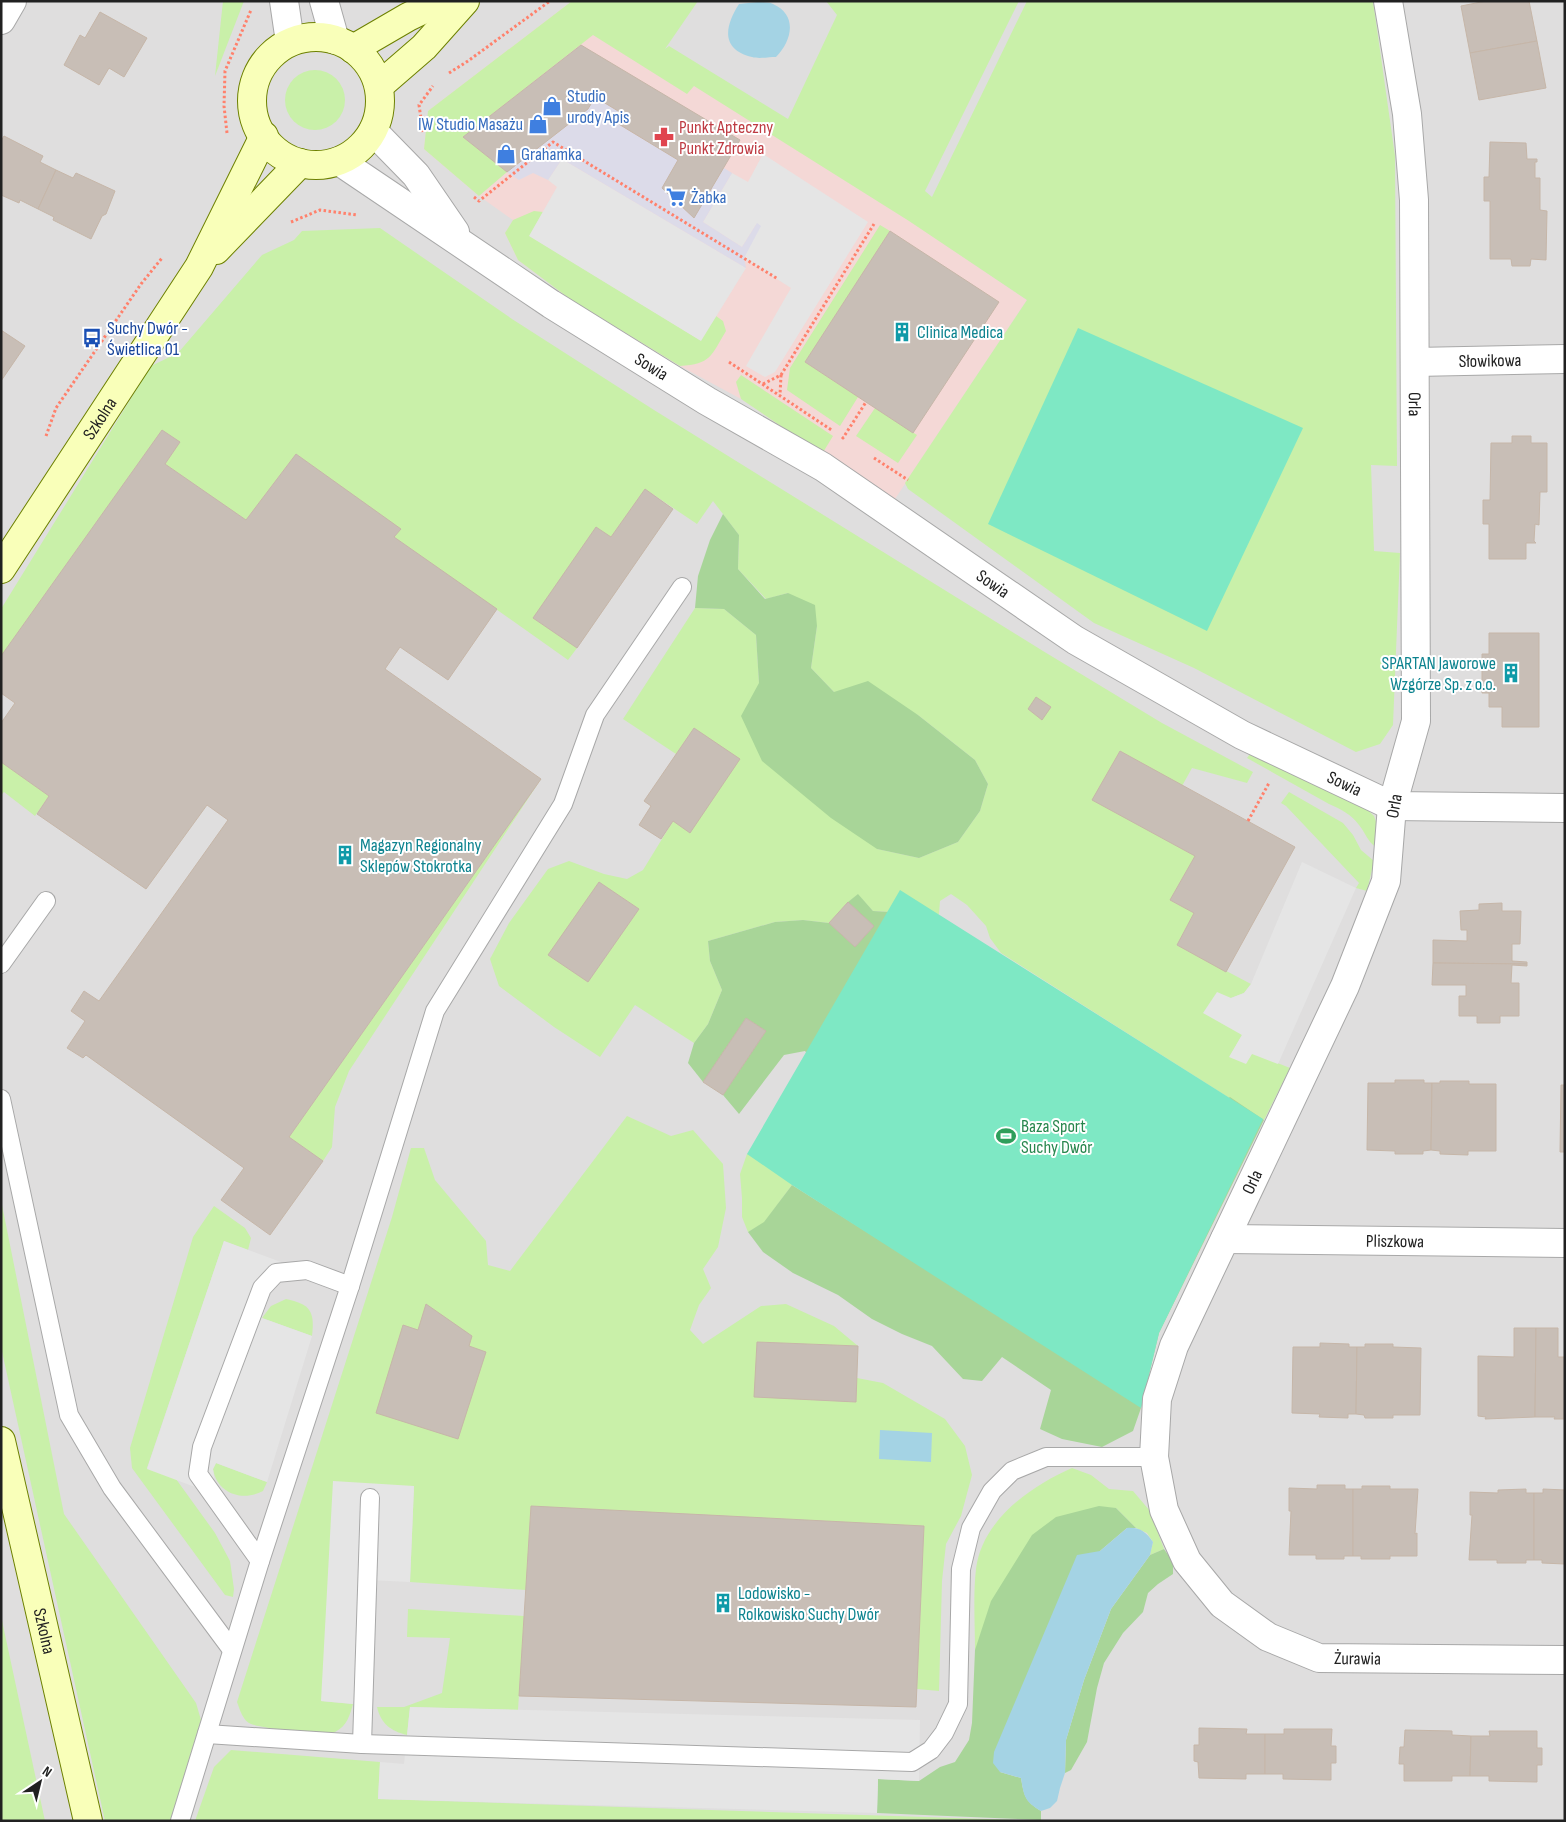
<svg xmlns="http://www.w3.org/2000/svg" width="1566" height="1822" font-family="'Sofia Sans Condensed',sans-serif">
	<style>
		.residential { fill: #dfdede }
		.commercial { fill: #f4d8d6 }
		.grass { fill: #c9f0a9; fill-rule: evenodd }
		.forest { fill: #a8d598 }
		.pitch { fill: #7ee8c4 }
		.parking { fill: #e5e5e5 }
		.plaza { fill: #dcdbe9 }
		.water { fill: #a4d3e4 }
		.building { fill: #c8beb6; stroke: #c6b6a8 }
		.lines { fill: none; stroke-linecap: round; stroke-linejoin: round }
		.lane-casing { stroke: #a8a8a8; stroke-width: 20 }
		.street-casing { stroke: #a8a8a8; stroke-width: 30 }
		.secondary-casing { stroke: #6d8100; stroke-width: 30 }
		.path { stroke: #ff816c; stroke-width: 3; stroke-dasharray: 2.5 2.5; stroke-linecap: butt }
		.lane { stroke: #fff; stroke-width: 18 }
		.street { stroke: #fff; stroke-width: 28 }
		.secondary { stroke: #f9ffb9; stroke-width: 28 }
		.labels { text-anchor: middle; stroke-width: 4; stroke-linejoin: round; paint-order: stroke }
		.shop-label { font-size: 18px; fill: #366cbe; stroke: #fff; text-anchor: start }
		.health-label { font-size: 18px; fill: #be3a42; stroke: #fff; text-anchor: start }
		.transit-label { font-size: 18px; fill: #164399; stroke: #fff; text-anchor: start }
		.culture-label { font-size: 18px; fill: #0d838f; stroke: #fff; text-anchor: start }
		.street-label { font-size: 18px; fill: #212121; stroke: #fff }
		.leisure-label { font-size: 18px; fill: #27864d; stroke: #fff; text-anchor: start }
	</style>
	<rect width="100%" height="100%" fill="#f2efe7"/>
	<!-- residential -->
	<rect class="residential" x="1" y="1" width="1564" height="1820"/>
	<!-- commercial -->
	<polygon class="commercial" points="572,1 752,108 910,221 1027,300 895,499 822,454 741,399 680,366 570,299 518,260 505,233 513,220 479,196 424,149 428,111"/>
	<!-- grass -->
	<g class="grass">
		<polygon points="223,1 244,1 215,76"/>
		<polygon points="572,1 698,1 665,49 669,46 788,119 837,15 826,1 1019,1 925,191 932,197 1027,1 1373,1 1395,156 1397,466 1371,465 1374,551 1400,553 1393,725 1380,744 1356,752 1194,668 1094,623 908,489 905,483 1027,300 909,221 694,86 687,94 593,35 463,137 507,172 479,196 424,149 428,111"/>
		<circle cx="315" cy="100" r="30"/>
		<path d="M534,211L543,212L530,236L700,340L716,316L723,321L726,331C711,356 711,364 680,366L570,299L518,260L505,233L513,220Z"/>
		<polygon points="880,225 890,231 805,362 858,397 840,426 787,390 790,368"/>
		<path d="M380,228L512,319L654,410L1043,651L1162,723L1253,772L1247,783L1192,768L1182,786L1120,751L1093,800L1195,856L1170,900L1194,913L1177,945L1251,984L1244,993L1231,998L1242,1035L1230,1056L1252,1053L1290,1068L1264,1120L1001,953L990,938L986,926L967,905L951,894L940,901L939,914L927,920L890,912L873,911L858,895L848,902L829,923L803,920L775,922L708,941L710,961L722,990L708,1024L694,1043L635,1005L600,1057L554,1027L499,986L490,959L509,923L548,869L569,861L604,874L627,879L643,870L673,821L739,759L694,728L676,754L623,719L695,608L724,609L756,635L759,683L877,849L919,858L958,842L980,811L988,784L975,760L918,715L834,692L811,668L817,626L788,593L766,599L738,569L739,535L713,501L697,524L645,489L611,537L596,527L533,618L577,648L568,660L394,537L400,529L296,454L246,520L165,464L180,442L162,430L1,656V609L151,366L178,353L262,255L294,240L302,231ZM599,882L639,909L588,982L549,955Z"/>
		<polygon points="741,375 833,436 822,454 741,399 736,382"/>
		<polygon points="875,408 917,435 898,463 856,436"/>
		<path d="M1250,754L1355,798L1374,816L1379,830L1377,848C1366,840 1367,835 1359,825C1352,815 1341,809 1329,804L1247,758Z"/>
		<polygon points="1,762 49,796 35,816 4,792 1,795"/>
		<polygon points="541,779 349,1071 335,1107 332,1147 323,1161 289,1137"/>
		<polygon points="1289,792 1343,823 1353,835 1361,850 1374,861 1367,891 1356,888 1359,883 1286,806 1281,803"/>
		<path d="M627,1116L671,1136L693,1130L723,1164L726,1208L718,1247L703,1269L711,1288L699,1305L690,1330L703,1344L761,1306L786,1304L834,1326L858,1346L757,1342L755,1397L856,1402L857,1378L883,1383L945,1419L965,1446L972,1475L961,1516L946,1544L942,1581L939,1691L917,1689L924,1526L531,1506L526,1590L410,1582L414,1486L321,1701L353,1704C350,1715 347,1726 335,1732C326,1737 262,1728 251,1724C243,1721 240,1710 237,1702L392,1217L411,1148H424L435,1180L486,1241L488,1265L510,1271Z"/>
		<polygon points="784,1148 792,1185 764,1223 748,1232 742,1217 742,1198 740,1174 747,1154"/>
		<polygon points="1,1200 64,1514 196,1703 201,1720 170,1821 105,1821 1,1347"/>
		<polygon points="214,1206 245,1228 251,1238 248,1250 224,1241 147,1468 176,1479 215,1533 230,1561 234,1589 233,1597 225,1595 132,1468 130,1448 193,1237"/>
		<path d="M286,1299C310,1304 315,1311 312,1336L262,1318L271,1306Z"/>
		<path d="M216,1463L267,1482L263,1491C243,1502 217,1494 213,1469Z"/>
		<path d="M1072,1468L1091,1475L1109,1489L1133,1491L1150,1511L1164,1549L1150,1555L1153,1542L1147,1533L1136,1528L1116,1508L975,1650C975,1625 973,1594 976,1569C982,1520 1031,1486 1072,1468Z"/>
		<path d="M408,1609L524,1616L518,1710L410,1707L407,1735C391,1731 381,1724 377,1707H404L442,1693L450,1638L407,1637Z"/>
		<polygon points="1,1616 45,1821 1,1821"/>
		<polygon points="231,1750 380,1762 378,1799 1047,1821 195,1821 214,1767"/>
	</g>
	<!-- forest -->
	<g class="forest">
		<polygon points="723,514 739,535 738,569 765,599 788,593 815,605 817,626 811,668 834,692 868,681 918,715 975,760 988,784 980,811 958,842 919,858 877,849 831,818 762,761 741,716 759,683 756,635 724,609 695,608 698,576 710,540"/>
		<polygon points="858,894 873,911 890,912 823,1074 805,1051 784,1055 739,1114 723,1095 766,1031 746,1018 703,1082 688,1063 694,1043 708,1024 722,990 710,961 708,941 775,922 803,920 829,923 855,947 874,926 848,902"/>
		<polygon points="1230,1097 1264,1120 1159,1333 1141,1408 1133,1431 1102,1447 1062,1439 1040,1429 1051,1390 1002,1357 982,1381 963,1379 932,1346 902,1334 872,1319 838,1295 793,1273 763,1252 748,1232 764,1222 792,1185 951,1285"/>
		<path d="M1099,1506L1116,1508L1136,1528H1127L1100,1551L1000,1772L1021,1778C1024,1796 1025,1801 1041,1811V1820L877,1813L878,1779L919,1781L940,1767L955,1762L969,1740L972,1723L975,1650L991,1601L1032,1535L1056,1517Z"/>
		<polygon points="1164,1549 1173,1562 1173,1574 1158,1584 1148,1593 1143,1612 1123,1633 1104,1663 1097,1688 1087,1742 1071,1770 1065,1773 1066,1740 1084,1680 1111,1609 1150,1555"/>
	</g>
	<!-- pitch -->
	<g class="pitch">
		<polygon points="1078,328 1303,428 1207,631 988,524"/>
		<polygon points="900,890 1263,1119 1159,1333 1141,1408 792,1185 747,1154"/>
	</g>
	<!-- parking -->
	<g class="parking">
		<polygon points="763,154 868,222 775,372 765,377 746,366 791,288 744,258 757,223 742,247 703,222 732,173 748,182"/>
		<polygon points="562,159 746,268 701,341 529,236 557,187 548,180"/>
		<polygon points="1302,862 1356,888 1278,1064 1252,1054 1246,1064 1229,1057 1242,1035 1203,1013 1217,992 1231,998 1244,993 1251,984"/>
		<polygon points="224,1241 281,1262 262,1318 312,1336 267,1482 216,1463 213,1469 214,1476 211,1493 147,1469"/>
		<polygon points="333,1481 414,1486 410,1582 368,1580 364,1705 321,1701"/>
		<polygon points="410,1707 920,1720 919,1781 878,1779 877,1813 378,1799 380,1762 404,1764"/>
	</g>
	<!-- plaza -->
	<polygon class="plaza" points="595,97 623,114 618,124 678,160 662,188 693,217 724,168 732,173 703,222 742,247 757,223 761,226 744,258 746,268 562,159 548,180 533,173 519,180 507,172 588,109"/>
	<!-- water -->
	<g class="water">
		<path d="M757,2C762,2 769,2 773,4C798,15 792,41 776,57C769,57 759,59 752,57C720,49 725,26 739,4Z"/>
		<polygon points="880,1430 932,1433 931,1462 879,1459"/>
		<path d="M1127,1528C1140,1527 1146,1532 1153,1542L1150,1555L1111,1609L1084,1680L1066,1740L1065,1773L1060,1788L1057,1801L1050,1808L1041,1811C1024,1801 1024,1796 1021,1778L1000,1772L993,1763L994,1752L1077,1555L1100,1551Z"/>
	</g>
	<!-- building -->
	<g class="building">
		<polygon points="1486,1 1529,1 1537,41 1470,53 1461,6"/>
		<polygon points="100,12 147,38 124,77 109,68 99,85 64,65 80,35 85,38"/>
		<polygon points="1537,41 1546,88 1479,100 1470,53"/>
		<polygon points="581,45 740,140 694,218 662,188 678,160 617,123 623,114 595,97 588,109 507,172 463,137"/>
		<polygon points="4,136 43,156 40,162 56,170 38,209 20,200 19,203 1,195 1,141"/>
		<polygon points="1490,142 1526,143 1527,159 1537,159 1537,162 1535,162 1535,178 1540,178 1540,210 1547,211 1546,260 1531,259 1530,266 1512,266 1511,259 1490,259 1490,201 1484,201 1484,177 1489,177"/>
		<polygon points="56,170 73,178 76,173 115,191 106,214 102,216 91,239 53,220 54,217 38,209"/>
		<polygon points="890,231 999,302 913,433 805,362"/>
		<polygon points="1,330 25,346 1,381"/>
		<polygon points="162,430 180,442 165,464 246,520 296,454 401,529 394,537 497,609 448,680 400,647 385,669 541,779 289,1137 323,1161 270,1235 221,1200 244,1168 86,1055 83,1058 67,1048 85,1021 71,1011 84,991 99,1001 228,820 207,805 146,889 37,814 49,796 1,762 1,723 15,703 1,693 1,656"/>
		<polygon points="1512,436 1531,436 1531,443 1547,443 1547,492 1540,492 1539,525 1535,524 1534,541 1536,543 1526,543 1526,559 1489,559 1489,524 1483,524 1483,500 1490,500 1491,443 1512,443"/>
		<polygon points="645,489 673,509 577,648 533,618 596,527 611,537"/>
		<polygon points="1489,633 1539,633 1539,727 1502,727 1502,707 1489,707 1489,693 1482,693 1482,654 1489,654"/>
		<polygon points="1036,697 1051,707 1042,720 1028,709"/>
		<polygon points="694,728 740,759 690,833 673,821 661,839 639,825 651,806 644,801"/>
		<polygon points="1120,751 1295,847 1226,972 1177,945 1194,913 1170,900 1195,856 1092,800"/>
		<polygon points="599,882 639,909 588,982 548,955"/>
		<polygon points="848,902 874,926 855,947 829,923"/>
		<polygon points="1502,903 1502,911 1521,911 1520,944 1512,944 1512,961 1527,962 1527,964 1433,963 1433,940 1467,941 1467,930 1461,930 1460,911 1479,910 1479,904"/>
		<polygon points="1433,963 1527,964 1527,966 1512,965 1511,983 1519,983 1519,1016 1500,1016 1500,1023 1477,1023 1477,1016 1459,1016 1459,996 1466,996 1466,985 1432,985"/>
		<polygon points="746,1018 766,1031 723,1095 703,1082"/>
		<polygon points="1395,1080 1424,1080 1424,1083 1432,1083 1431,1150 1423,1151 1423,1154 1395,1154 1395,1151 1367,1150 1368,1083 1395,1083"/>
		<polygon points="1440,1081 1469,1081 1469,1084 1496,1084 1496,1151 1468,1151 1468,1155 1440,1154 1440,1151 1431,1150 1432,1083 1440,1083"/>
		<polygon points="1561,1085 1565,1085 1565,1152 1560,1152"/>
		<polygon points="426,1304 472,1336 469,1346 486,1352 458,1439 376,1413 403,1325 418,1330"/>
		<polygon points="1514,1328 1536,1328 1535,1417 1485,1419 1486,1417 1478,1416 1478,1356 1514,1357"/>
		<polygon points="1536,1328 1558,1328 1558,1357 1565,1357 1565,1419 1554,1419 1555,1417 1535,1417"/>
		<polygon points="757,1342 858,1346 856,1402 754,1397"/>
		<polygon points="1320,1343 1349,1344 1349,1347 1357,1347 1356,1414 1348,1414 1348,1418 1319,1417 1320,1414 1292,1413 1293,1347 1320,1347"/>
		<polygon points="1365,1344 1393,1344 1393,1347 1421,1348 1420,1415 1393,1415 1393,1418 1365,1418 1364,1415 1356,1414 1357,1347 1365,1347"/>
		<polygon points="1317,1485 1345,1485 1345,1489 1353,1489 1353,1556 1344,1556 1344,1559 1316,1559 1316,1555 1289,1555 1291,1511 1289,1511 1289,1488 1317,1489"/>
		<polygon points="1362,1486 1390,1486 1390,1489 1418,1489 1415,1534 1417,1533 1417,1556 1390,1556 1390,1559 1361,1559 1361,1556 1353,1556 1353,1489 1362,1489"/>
		<polygon points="1526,1489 1526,1493 1534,1493 1534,1560 1526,1560 1526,1563 1497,1563 1497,1560 1469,1560 1472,1515 1470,1515 1470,1492 1498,1493 1498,1490"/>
		<polygon points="1543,1489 1565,1490 1565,1564 1542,1563 1542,1560 1534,1560 1534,1493 1543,1493"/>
		<polygon points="531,1506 924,1526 916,1707 519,1696"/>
		<polygon points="1199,1728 1247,1729 1246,1734 1265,1734 1265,1774 1246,1774 1246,1779 1199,1778 1198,1762 1194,1761 1194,1745 1199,1745"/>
		<polygon points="1284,1729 1332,1729 1331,1746 1336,1746 1336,1763 1331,1763 1331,1780 1283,1779 1283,1774 1265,1774 1265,1734 1284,1734"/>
		<polygon points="1405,1730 1452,1731 1452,1735 1471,1736 1470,1776 1452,1776 1452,1781 1404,1781 1404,1764 1399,1764 1400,1747 1404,1747"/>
		<polygon points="1489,1731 1537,1731 1537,1748 1542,1748 1542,1765 1537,1765 1537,1782 1489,1781 1489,1776 1470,1776 1471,1736 1490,1736"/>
	</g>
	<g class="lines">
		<defs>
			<g id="lane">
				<polyline points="1,964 46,901"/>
				<polyline points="1,1099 69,1415 112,1488 232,1650"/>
				<polyline points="260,1561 198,1474 202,1447 262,1288 276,1273 307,1270 350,1286"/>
				<polyline points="207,1734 362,1744 912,1762 931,1750 944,1733 958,1704 961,1569 971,1528 992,1491 1012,1471 1046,1457 1154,1457"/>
				<polyline points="362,1744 370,1498"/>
				<polyline points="180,1821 260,1561 350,1286 435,1011 563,804 595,715 682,587"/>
			</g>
			<g id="street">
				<polyline points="284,1 290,42"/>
				<polyline points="324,1 335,40"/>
				<path id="s1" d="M1388,1L1407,114L1414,200L1416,721L1392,806L1386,881L1345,986L1174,1346L1157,1399L1154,1457L1164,1510L1187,1561L1222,1604L1268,1637L1319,1658L1565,1660"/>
				<polyline points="1,20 12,1"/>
				<polyline points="373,131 416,175 455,232"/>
				<path id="s2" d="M339,161L551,304L707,401L823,467L1075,640L1242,735L1392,806L1565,808"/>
				<path id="s3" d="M1415,362L1565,359"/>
				<path id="s4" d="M1225,1239L1565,1243"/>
			</g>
			<g id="secondary">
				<circle cx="316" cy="101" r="64"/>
				<polyline points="353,49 408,17 441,1"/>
				<polyline points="379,86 424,47 465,1"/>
				<polyline points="216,250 300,163"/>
				<path id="s5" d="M1,569L199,267L264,136"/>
				<path id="s6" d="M1,1441L88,1821"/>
			</g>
		</defs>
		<!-- lane casing -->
		<use href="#lane" class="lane-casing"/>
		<!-- street casing -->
		<use href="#street" class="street-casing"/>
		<!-- secondary casing -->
		<use href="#secondary" class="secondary-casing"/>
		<!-- path -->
		<g class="path">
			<polyline points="449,73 468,61 550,1"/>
			<polyline points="423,132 419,105 433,86"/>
			<polyline points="227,133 224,106 225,71 251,10"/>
			<polyline points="474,197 479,201 553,142 778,279"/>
			<polyline points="291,222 320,210 357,215"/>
			<polyline points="729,362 833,431"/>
			<polyline points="781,375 874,224"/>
			<polyline points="763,384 781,375 780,395"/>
			<polyline points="46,436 56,408 141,284 162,258"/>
			<polyline points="842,437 843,438 866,402"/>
			<polyline points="874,458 908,480"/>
			<polyline points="1248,821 1269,783"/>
		</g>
		<!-- lane -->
		<use href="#lane" class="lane"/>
		<!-- street -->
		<use href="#street" class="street"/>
		<!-- secondary -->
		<use href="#secondary" class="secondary"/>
	</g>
	<!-- icons -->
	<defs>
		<symbol id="shop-bare" viewBox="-9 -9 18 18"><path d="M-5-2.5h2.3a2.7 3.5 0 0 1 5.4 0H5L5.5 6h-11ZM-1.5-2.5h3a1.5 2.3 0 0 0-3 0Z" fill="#3f7fe0" stroke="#fff" stroke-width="2.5" paint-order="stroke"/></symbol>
		<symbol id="pharmacy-bare" viewBox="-9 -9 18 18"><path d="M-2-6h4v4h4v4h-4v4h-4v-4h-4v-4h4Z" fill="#e0444e" stroke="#fff" stroke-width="2.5" paint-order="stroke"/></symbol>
		<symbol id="supermarket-bare" viewBox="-9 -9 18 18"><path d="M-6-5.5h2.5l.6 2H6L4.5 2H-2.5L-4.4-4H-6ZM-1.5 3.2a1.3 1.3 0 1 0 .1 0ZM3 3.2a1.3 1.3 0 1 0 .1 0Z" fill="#3f7fe0" stroke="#fff" stroke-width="2.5" paint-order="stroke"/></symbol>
		<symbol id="building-bare" viewBox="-9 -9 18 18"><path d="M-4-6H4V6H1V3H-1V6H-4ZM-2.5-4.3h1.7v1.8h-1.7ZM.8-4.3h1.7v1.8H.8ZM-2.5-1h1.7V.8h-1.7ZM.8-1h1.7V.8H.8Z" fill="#0f9aa8" stroke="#fff" stroke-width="2.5" paint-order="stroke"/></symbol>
		<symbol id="bus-bare" viewBox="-9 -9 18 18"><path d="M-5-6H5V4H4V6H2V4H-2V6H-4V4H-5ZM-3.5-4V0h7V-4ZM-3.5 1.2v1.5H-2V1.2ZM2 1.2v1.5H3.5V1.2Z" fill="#1a4fb4" stroke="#fff" stroke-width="2.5" paint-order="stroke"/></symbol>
		<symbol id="stadium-bare" viewBox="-9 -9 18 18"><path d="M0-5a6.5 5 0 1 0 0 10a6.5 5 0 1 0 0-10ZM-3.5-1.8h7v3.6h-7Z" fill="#2e9e5b" stroke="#fff" stroke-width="2.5" paint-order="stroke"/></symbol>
	</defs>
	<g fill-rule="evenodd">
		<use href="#shop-bare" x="538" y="92" width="28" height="28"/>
		<use href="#shop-bare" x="524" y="110" width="28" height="28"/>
		<use href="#pharmacy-bare" x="650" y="123" width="28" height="28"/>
		<use href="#shop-bare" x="492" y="140" width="28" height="28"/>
		<use href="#supermarket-bare" x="662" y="183" width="28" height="28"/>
		<use href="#building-bare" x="888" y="318" width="28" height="28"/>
		<use href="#bus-bare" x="78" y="324" width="28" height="28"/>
		<use href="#building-bare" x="1497" y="659" width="28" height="28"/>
		<use href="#building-bare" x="331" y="841" width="28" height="28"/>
		<use href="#stadium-bare" x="992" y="1122" width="28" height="28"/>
		<use href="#building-bare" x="709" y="1589" width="28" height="28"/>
	</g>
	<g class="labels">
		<!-- shop labels -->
		<g class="shop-label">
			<text x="567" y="102">Studio<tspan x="567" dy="21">urody Apis</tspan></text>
			<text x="523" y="130" text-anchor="end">IW Studio Masażu</text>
			<text x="521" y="160">Grahamka</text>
			<text x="691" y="203">Żabka</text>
		</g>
		<!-- health labels -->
		<g class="health-label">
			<text x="679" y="133">Punkt Apteczny<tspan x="679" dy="21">Punkt Zdrowia</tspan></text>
		</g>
		<!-- transit labels -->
		<g class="transit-label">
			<text x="107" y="334">Suchy Dwór -<tspan x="107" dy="21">Świetlica 01</tspan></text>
		</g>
		<!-- culture labels -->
		<g class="culture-label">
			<text x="917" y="338">Clinica Medica</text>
			<text x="1496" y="669" text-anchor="end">SPARTAN Jaworowe<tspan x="1496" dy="21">Wzgórze Sp. z o.o.</tspan></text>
			<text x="360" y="851">Magazyn Regionalny<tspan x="360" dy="21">Sklepów Stokrotka</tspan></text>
			<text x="738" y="1599">Lodowisko -<tspan x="738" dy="21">Rolkowisko Suchy Dwór</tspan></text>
		</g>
		<!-- street labels -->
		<g class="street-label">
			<text dy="6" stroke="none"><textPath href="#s3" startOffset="75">Słowikowa</textPath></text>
			<text dy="6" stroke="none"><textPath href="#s2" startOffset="374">Sowia</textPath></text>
			<text dy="6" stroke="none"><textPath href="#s1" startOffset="405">Orla</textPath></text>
			<text dy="6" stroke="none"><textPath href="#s5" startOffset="180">Szkolna</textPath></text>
			<text dy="6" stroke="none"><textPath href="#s2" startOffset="779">Sowia</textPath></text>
			<text dy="6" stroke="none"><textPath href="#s2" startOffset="1184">Sowia</textPath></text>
			<text transform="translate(1394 806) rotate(-80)" y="6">Orla</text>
			<text transform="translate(1252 1182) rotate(-65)" y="6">Orla</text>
			<text dy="6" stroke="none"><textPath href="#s4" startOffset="170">Pliszkowa</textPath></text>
			<text dy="6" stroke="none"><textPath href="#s6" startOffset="195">Szkolna</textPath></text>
			<text dy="6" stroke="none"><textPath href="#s1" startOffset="1826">Żurawia</textPath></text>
		</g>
		<!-- leisure labels -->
		<g class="leisure-label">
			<text x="1021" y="1132">Baza Sport<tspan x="1021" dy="21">Suchy Dwór</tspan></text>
		</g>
	</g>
	<!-- border -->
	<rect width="1566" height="1822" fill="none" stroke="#212121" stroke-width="5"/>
	<!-- north arrow -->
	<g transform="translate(40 1782) rotate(35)" stroke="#ffffff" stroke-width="4" paint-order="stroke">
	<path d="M0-4L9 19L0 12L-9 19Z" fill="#212121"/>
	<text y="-8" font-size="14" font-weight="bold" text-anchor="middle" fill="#212121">N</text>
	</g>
</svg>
